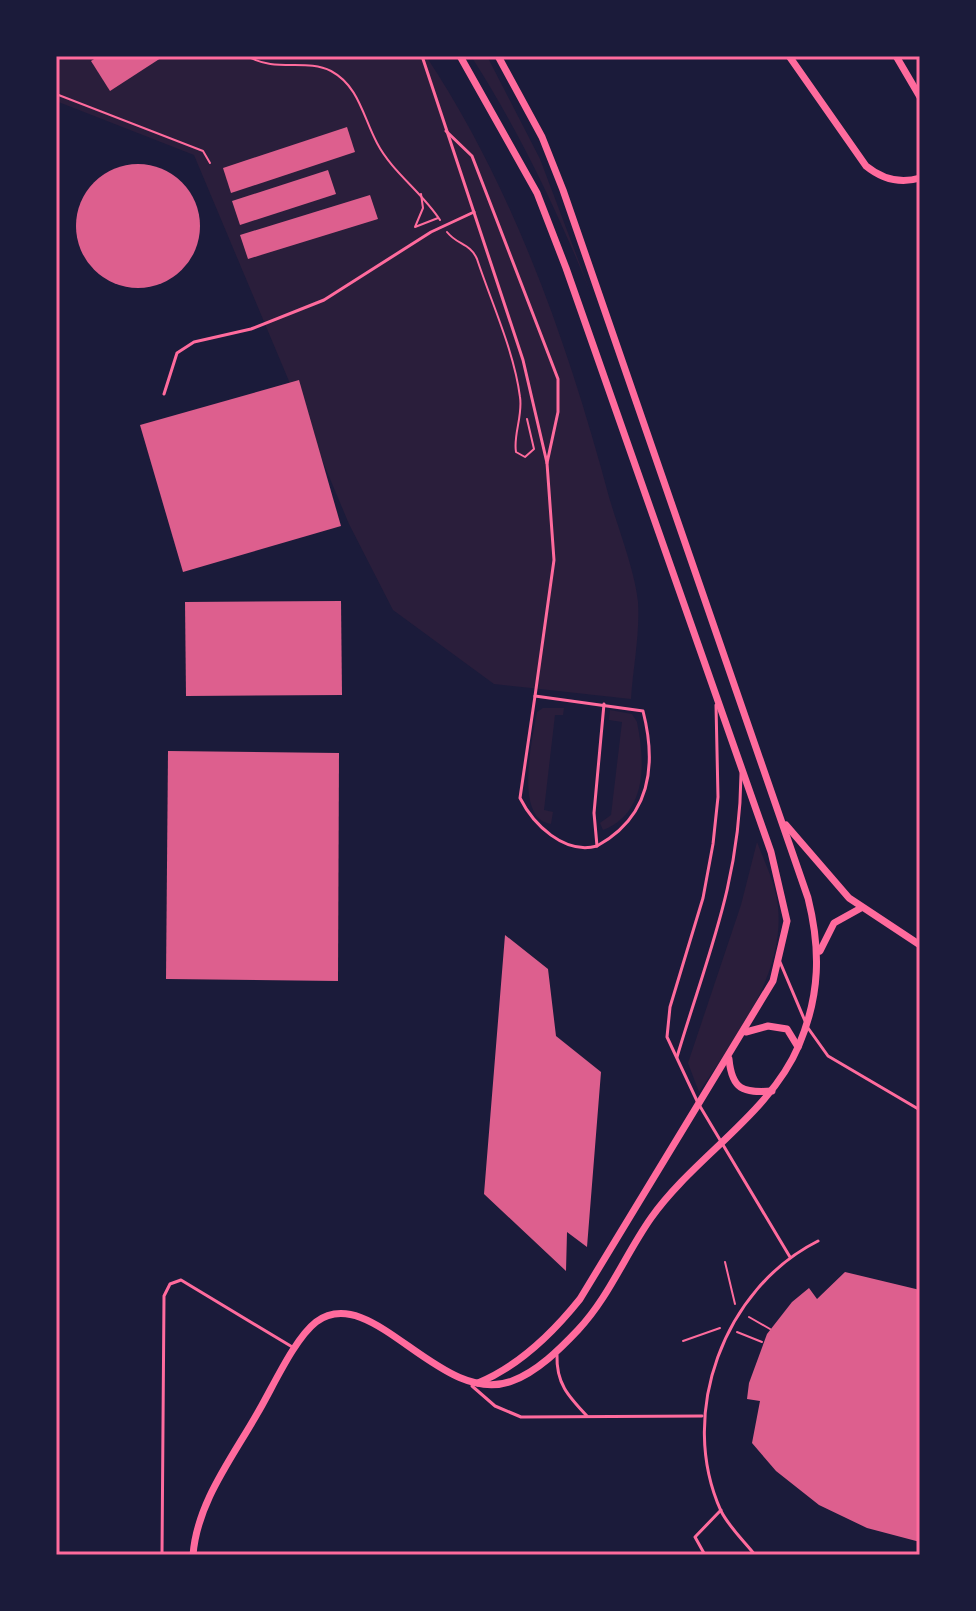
<svg xmlns="http://www.w3.org/2000/svg" width="976" height="1611" font-family="Lora,serif">
	<style>
		.green { fill: #2a1e3b }
		.building { fill: #dd5f8e }
		.lines { fill: none; stroke-linecap: round; stroke-linejoin: round }
		.path { stroke: #ff6b9d; stroke-width: 2 }
		.service { stroke: #ff6b9d; stroke-width: 3 }
		.minor { stroke: #ff6b9d; stroke-width: 7 }
		.neatline { fill: none; stroke: #ff6b9d; stroke-width: 3 }
	</style>
	<rect width="100%" height="100%" fill="#1b1b3a"/>
	<!-- green -->
	<g class="green">
		<path d="M56,56H426C514,189 568,344 609,497C618,528 635,571 638,602C640,634 633,668 631,699L494,684L393,610L349,524L194,155L56,101Z"/>
		<path d="M471,56H487L540,159L590,291C556,208 519,131 471,56Z"/>
		<path d="M543,708H564L563,715H555L544,810L553,812L551,824C513,819 533,736 537,712Z"/>
		<path d="M610,710L632,714L637,722C645,762 648,812 603,830L600,823L611,815L622,722L609,720Z"/>
		<path d="M757,842C765,863 776,885 778,907C785,974 734,1040 699,1092L688,1063L741,905Z"/>
	</g>
	<!-- building -->
	<g class="building">
		<polygon points="99,56 164,56 110,91 91,61"/>
		<polygon points="347,127 355,152 231,193 223,168"/>
		<circle cx="138" cy="226" r="62"/>
		<polygon points="328,170 336,194 240,225 232,201"/>
		<polygon points="370,195 378,219 248,259 240,235"/>
		<polygon points="299,380 341,526 183,572 140,425"/>
		<polygon points="341,601 342,695 186,696 185,602"/>
		<polygon points="168,751 339,753 338,981 166,979"/>
		<polygon points="505,935 548,969 556,1036 601,1072 587,1247 567,1232 566,1271 484,1194"/>
		<polygon points="845,1272 920,1290 920,1542 867,1528 819,1505 776,1471 752,1443 760,1401 747,1399 749,1383 767,1334 792,1302 809,1288 817,1299"/>
	</g>
	<g class="lines">
		<!-- path -->
		<g class="path">
			<path d="M247,56C276,73 306,58 331,71C359,86 363,117 377,143C392,172 422,192 440,220"/>
			<polyline points="56,94 203,151 210,163"/>
			<polyline points="421,194 423,208 415,227 438,218"/>
			<path d="M447,232C457,245 470,243 477,259C492,304 514,351 520,397C523,416 513,435 516,452L525,457L534,449L527,419"/>
			<polyline points="725,1262 735,1304"/>
			<polyline points="749,1317 770,1329"/>
			<polyline points="737,1332 762,1342"/>
			<polyline points="683,1341 720,1328"/>
		</g>
		<!-- service -->
		<g class="service">
			<polyline points="422,56 523,360 547,463 554,560 535,696"/>
			<polyline points="446,131 472,156 558,379 558,412 547,463"/>
			<polyline points="164,394 177,353 194,342 251,329 324,300 431,232 474,212"/>
			<path d="M535,696L643,711C657,766 650,817 597,846C564,855 533,824 520,798Z"/>
			<polyline points="716,705 718,797 713,844 703,898 670,1007 667,1037 698,1103 790,1257"/>
			<polyline points="597,846 594,813 604,704"/>
			<polyline points="780,962 805,1021"/>
			<polyline points="808,1028 828,1056 920,1110"/>
			<path d="M677,1057C707,956 740,883 741,774"/>
			<path d="M557,1355C556,1383 568,1396 587,1416"/>
			<polyline points="472,1386 495,1406 521,1417 702,1416"/>
			<polyline points="162,1555 164,1296 170,1284 181,1280 294,1348"/>
			<polyline points="705,1555 695,1537 721,1510"/>
			<path d="M755,1555C744,1541 729,1527 721,1511C677,1414 724,1288 818,1241"/>
		</g>
		<!-- minor -->
		<g class="minor">
			<path d="M460,56L537,193L566,268L771,852L787,921L773,981L580,1299C552,1334 519,1366 478,1383"/>
			<path d="M789,56L866,166C882,179 900,184 920,178"/>
			<polyline points="896,56 920,97"/>
			<polyline points="786,825 849,898 920,945"/>
			<polyline points="820,951 834,923 861,908"/>
			<polyline points="746,1032 768,1026 787,1029 798,1047"/>
			<path d="M729,1059C732,1090 743,1093 772,1091"/>
			<path d="M193,1555C197,1503 232,1458 257,1414C272,1389 294,1339 316,1322C372,1280 440,1408 512,1381C537,1372 560,1349 578,1330C609,1297 625,1255 651,1218C694,1157 770,1114 799,1045C820,995 821,950 808,898L563,190L542,137L498,56"/>
		</g>
	</g>
	<!-- border -->
	<rect width="976" height="1611" fill="none" stroke="#1b1b3a" stroke-width="116"/>
	<rect x="58" y="58" width="860" height="1495" class="neatline"/>
</svg>
